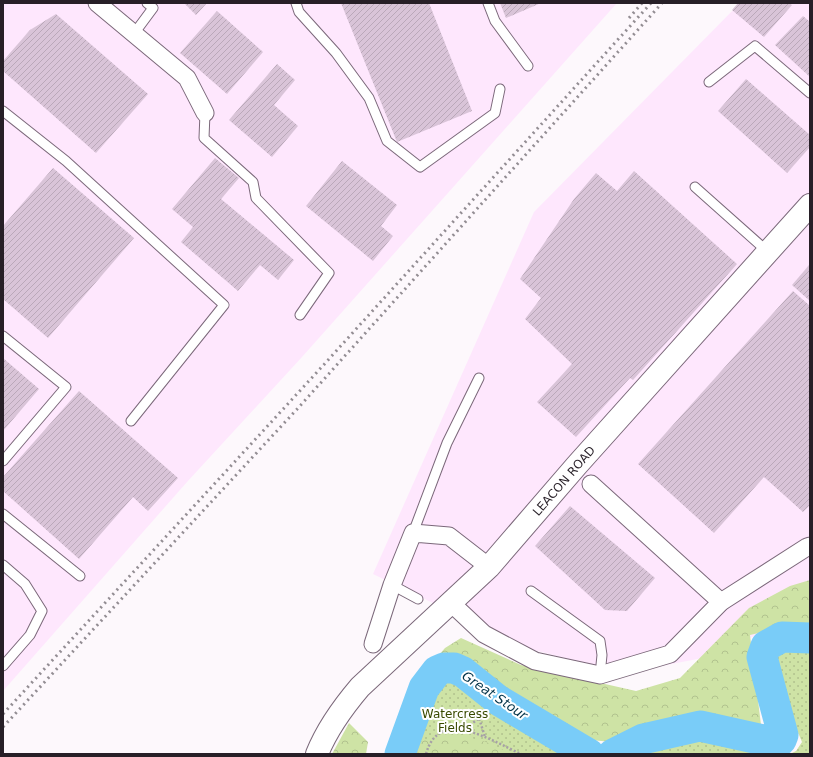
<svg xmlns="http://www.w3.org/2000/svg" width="813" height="757" font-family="'DejaVu Sans',sans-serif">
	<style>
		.built { fill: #fee7fd }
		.grass { fill: url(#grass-dots) }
		.forest { fill: url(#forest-crowns) }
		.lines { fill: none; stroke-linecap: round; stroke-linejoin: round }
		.river { stroke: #79ccf8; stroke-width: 31 }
		.building { fill: url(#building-hatch) }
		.lane-casing { stroke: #7b687a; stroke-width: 11 }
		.street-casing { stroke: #7b687a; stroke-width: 19 }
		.secondary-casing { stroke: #7b687a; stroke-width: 24 }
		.path { stroke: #a6a0a6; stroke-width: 2.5; stroke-dasharray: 2 2; stroke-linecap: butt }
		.lane { stroke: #fff; stroke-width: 9 }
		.street { stroke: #fff; stroke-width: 17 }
		.secondary { stroke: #fff; stroke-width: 22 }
		.rail { stroke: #938d93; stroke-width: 3; stroke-dasharray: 2 4; stroke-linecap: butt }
		.labels { text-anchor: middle; stroke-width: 4; stroke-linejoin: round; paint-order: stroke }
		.street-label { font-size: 12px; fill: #271f27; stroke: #fff }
		.park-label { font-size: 12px; fill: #384900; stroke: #fff }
		.water-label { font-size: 13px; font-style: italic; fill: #003248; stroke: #fff }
	</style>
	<defs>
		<pattern id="grass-dots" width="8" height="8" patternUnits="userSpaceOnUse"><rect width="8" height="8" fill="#cee3a5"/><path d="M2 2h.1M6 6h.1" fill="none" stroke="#b1c28e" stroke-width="1.8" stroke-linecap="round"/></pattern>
		<pattern id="forest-crowns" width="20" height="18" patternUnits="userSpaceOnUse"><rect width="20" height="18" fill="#cee3a5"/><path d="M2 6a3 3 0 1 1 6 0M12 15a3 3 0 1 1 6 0" fill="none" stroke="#b1c28e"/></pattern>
		<pattern id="building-hatch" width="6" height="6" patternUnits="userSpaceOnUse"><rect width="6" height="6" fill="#d9c4d8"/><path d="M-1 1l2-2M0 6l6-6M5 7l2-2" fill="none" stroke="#baa8b9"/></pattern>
	</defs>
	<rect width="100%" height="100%" fill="#fdf8fc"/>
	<!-- built -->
	<g class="built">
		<polygon points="3,3 617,3 302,357 187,482 3,691"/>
		<polygon points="740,3 810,3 810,611 708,657 624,673 526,648 373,574 534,212"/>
	</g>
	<!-- grass -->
	<g class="grass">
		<path d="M789,643L810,646V754H790L796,751L802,742C794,721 769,668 774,647Z"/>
		<polygon points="449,676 458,678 466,683 478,699 505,719 523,729 540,741 567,754 405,754 432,688 443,677"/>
		<path d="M709,736C734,742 758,751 784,754H633C656,741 683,738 709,736Z"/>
	</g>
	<!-- forest -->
	<g class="forest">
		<polygon points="810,580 810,625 776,629 750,635 761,725 714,716 686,715 651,724 613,742 590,740 543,716 455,656 437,657 445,648 461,638 521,665 636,691 680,678 749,608 790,586"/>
		<polygon points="349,723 368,742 366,754 332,754"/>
		<polygon points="452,733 486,742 512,754 417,754 422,740"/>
	</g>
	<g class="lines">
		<!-- river -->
		<g class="river">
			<polyline points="400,754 424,688 437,671 444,668 454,668 463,672 498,700 589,754"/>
			<polyline points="613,754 643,739 700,726 777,743 781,740 783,735 762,657 766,646 782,637 810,638"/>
		</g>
	</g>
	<!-- building -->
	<g class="building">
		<polygon points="184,3 207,3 196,15"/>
		<polygon points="341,3 429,3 472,111 397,142"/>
		<polygon points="500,3 541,3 506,18"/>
		<polygon points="738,3 789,3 792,5 764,37 732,10"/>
		<polygon points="217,11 263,52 227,94 180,53"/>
		<polygon points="56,14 148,94 96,153 3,71 3,61 30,30"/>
		<polygon points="803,16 810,22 810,77 775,45"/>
		<polygon points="277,64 295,80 274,105 298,126 272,157 229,120"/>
		<polygon points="746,79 810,135 810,147 787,173 718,111"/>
		<polygon points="215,158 239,178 221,199 294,260 278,280 260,265 238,291 181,242 193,227 172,209"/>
		<polygon points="342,161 397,205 381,226 393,236 373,261 306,206"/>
		<polygon points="53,168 134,238 48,338 3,299 3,226"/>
		<polygon points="634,171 737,264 633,380 630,378 576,437 537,402 572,364 525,319 541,298 520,279 574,199 596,173 617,191"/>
		<polygon points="810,264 810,301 792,285"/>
		<polygon points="793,291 810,306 810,505 803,512 764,477 714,533 638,464"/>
		<polygon points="3,358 39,389 3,431"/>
		<polygon points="79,391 178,478 148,511 133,497 79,559 3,491 3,477"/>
		<polygon points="570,506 655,578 627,611 605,610 535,546"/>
	</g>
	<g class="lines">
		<defs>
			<g id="lane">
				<polyline points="296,3 299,12 336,53 369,98 387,141 420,167 495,113 500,89"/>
				<polyline points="488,3 495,21 528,66"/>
				<polyline points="133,35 153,8 147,3"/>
				<polyline points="709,82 755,46 810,93"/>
				<polyline points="3,111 66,161 224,305 131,421"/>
				<polyline points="205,113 204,138 253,182 256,198 329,273 300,315"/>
				<polyline points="695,187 768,252"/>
				<polyline points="3,336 66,387 3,461"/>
				<polyline points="3,514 80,576"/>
				<polyline points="413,533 447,443 479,378"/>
				<polyline points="3,565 25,584 42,611 30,635 3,666"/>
				<polyline points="392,585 418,599"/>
				<polyline points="531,591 600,641 602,655 600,675"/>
			</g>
			<g id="street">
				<polyline points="97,3 187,78 205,113"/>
				<polyline points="591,484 721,602"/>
				<polyline points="450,602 484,634 535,661 600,675 670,654 721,602 807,547 810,546"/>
				<polyline points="373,644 392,585 413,533 449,536 489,567"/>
			</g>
			<path id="secondary" d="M317,754C327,729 343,707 360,687L489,567L577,465L810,205"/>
		</defs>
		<!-- lane casing -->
		<use href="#lane" class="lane-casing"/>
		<!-- street casing -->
		<use href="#street" class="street-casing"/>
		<!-- secondary casing -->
		<use href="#secondary" class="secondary-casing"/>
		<!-- path -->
		<g class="path">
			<polyline points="464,730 479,718 485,737"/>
			<path d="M426,754C439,706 492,741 521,754"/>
		</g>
		<!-- lane -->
		<use href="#lane" class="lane"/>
		<!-- street -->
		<use href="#street" class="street"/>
		<!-- secondary -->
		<use href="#secondary" class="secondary"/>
		<!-- rail -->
		<g class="rail">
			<polyline points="629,18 642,3"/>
			<polyline points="3,714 319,370 651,3"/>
			<polyline points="3,727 299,407 662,3"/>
		</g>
	</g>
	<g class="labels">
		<!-- street labels -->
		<g class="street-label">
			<text transform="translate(564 481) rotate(-49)" y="4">LEACON ROAD</text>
		</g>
		<!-- park labels -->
		<g class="park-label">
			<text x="455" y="718">Watercress<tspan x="455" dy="14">Fields</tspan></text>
		</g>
		<!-- water labels -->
		<g class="water-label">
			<text transform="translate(495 695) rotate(34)" y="5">Great Stour</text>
		</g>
	</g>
	<!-- border -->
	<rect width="813" height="757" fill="none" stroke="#271f27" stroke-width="8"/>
</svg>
